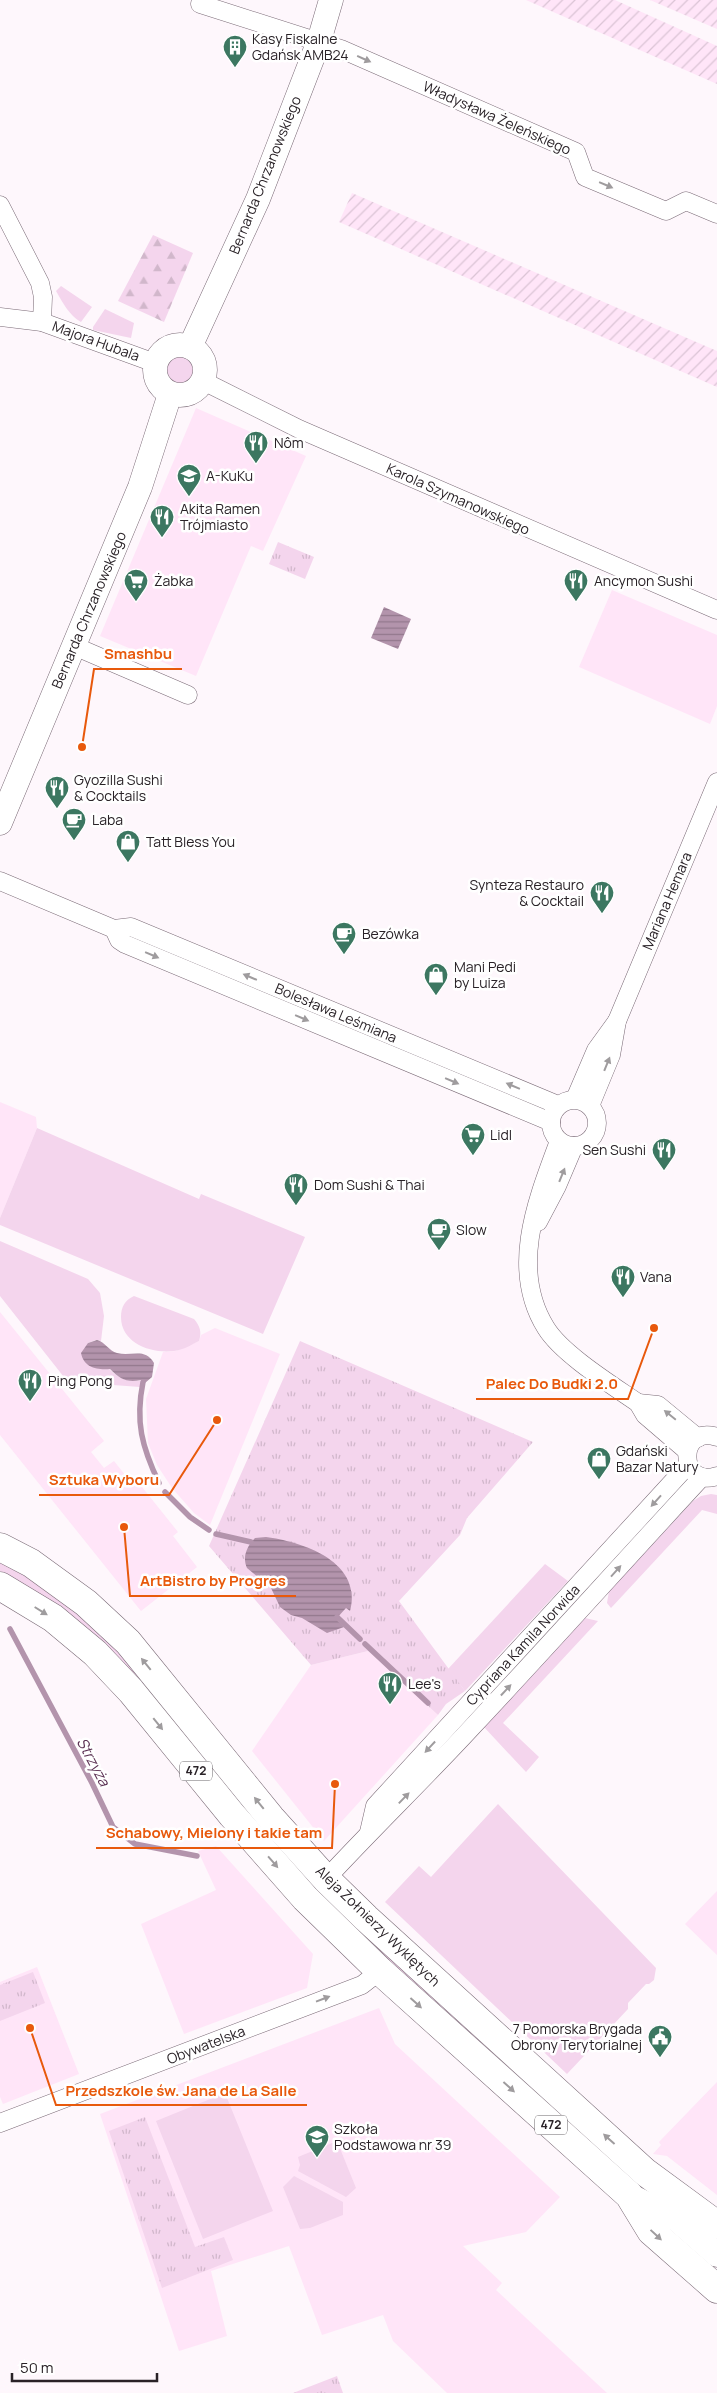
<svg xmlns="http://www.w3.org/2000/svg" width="717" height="2393" font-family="Manrope,sans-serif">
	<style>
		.built { fill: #ffe5f8 }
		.industrial { fill: url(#industrial-furrows) }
		.green { fill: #f4d5ed }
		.forest { fill: url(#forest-firs) }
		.park { fill: url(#park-tufts) }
		.water { fill: url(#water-rules) }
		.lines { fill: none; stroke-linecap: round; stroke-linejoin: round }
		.stream { stroke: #b394ac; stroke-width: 5.5 }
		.street-casing { stroke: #7a6a76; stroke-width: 19 }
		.secondary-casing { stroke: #7a6a76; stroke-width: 25 }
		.primary-casing { stroke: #7a6a76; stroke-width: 29 }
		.street { stroke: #fff; stroke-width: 18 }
		.secondary { stroke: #fff; stroke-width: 24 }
		.primary { stroke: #fff; stroke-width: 28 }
		.oneway { fill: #9f9c9e }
		.labels { text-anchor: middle; stroke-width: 5; stroke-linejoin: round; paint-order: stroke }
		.shield { fill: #fff; stroke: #696468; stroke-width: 1 }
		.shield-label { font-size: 12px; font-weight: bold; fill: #292227 }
		.poi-label { font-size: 14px; fill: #292227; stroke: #fff; text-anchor: start }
		.street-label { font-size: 14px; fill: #292227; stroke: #fff }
		.water-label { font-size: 15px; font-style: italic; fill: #5b3153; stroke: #fff }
		.leader { fill: none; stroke: #e8590c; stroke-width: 2 }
		.callout-dot { fill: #e8590c; stroke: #fff; stroke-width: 2 }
		.callout-label { font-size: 15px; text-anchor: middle; font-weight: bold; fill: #e8590c; stroke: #fff; stroke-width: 5; stroke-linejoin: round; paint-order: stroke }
	</style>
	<defs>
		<pattern id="industrial-furrows" width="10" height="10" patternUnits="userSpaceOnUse" patternTransform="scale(1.25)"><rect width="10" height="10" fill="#ffe5f8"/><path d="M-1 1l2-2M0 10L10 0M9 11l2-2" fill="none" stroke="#dbc4d5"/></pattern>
		<pattern id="forest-firs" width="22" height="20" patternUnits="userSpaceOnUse" patternTransform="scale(1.25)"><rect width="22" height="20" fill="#f4d5ed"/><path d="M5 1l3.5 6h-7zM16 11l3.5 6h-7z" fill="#d1b7cb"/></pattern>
		<pattern id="park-tufts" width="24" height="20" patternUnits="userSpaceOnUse" patternTransform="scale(1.25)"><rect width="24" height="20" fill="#f4d5ed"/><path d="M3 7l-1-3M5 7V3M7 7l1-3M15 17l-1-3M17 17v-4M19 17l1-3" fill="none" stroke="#d1b7cb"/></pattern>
		<pattern id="water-rules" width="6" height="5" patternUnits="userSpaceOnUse" patternTransform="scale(1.25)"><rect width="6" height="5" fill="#b394ac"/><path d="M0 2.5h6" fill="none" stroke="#92788c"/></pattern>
	</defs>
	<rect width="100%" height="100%" fill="#fef7fc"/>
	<!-- built -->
	<g class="built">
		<polygon points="196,408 306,456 263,551 251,546 196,676 100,636"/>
		<polygon points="612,590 717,635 717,706 710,724 579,667"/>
		<polygon points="0,1102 36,1117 37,1128 0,1218"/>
		<polygon points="0,1312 104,1441 91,1452 104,1468 114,1461 133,1485 138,1482 178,1532 173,1536 197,1567 141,1611 0,1435"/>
		<polygon points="215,1328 280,1354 210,1525 194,1513 172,1488 157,1465 148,1443 146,1399 163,1352 176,1351 199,1341 201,1335"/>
		<polygon points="368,1651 438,1715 324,1841 252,1751 311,1665"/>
		<polygon points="216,1846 313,1954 307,1988 184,2034 141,1924 216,1890 198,1851"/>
		<polygon points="717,1891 717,1955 685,1924"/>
		<polygon points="37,1967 79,2074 3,2104 0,2097 0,1982"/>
		<polygon points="379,2008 395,2044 560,2197 526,2232 463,2246 502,2283 496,2290 607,2393 447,2393 393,2341 383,2315 322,2335 289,2246 211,2271 227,2336 179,2351 100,2114"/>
		<polygon points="717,2082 717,2195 667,2156 653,2154 661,2145 659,2142"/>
	</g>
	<!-- industrial -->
	<g class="industrial">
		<polygon points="526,0 615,0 717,46 717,84"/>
		<polygon points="650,0 717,0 717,29"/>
		<polygon points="352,193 717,351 717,387 339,222"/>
	</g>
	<!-- green -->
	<g class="green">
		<path d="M61,286L92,307L81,322C69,315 63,303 56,291Z"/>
		<polygon points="105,309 134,323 131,338 93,330 93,327"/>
		<circle cx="180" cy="370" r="13"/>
		<polygon points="37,1128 199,1199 201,1194 305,1237 263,1334 0,1225 0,1218"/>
		<path d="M0,1241L88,1279L100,1293L104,1316L101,1341L96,1340L88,1343C103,1361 116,1386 142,1380L140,1387L113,1385L97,1380L71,1386L0,1296Z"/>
		<path d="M134,1296L194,1319C200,1326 202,1332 199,1341C191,1345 183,1350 174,1351C151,1354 121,1343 121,1317C121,1307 125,1300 134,1296Z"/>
		<polygon points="711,1494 717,1495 717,1514 702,1510 611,1608 607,1603 609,1591 693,1501 701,1496"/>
		<polygon points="0,1557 79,1610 538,2091 537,2093 491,2054 352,1929 43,1596 0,1571"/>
		<polygon points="545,1564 568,1581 465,1691 448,1669"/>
		<polygon points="585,1618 598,1621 503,1723 539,1757 526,1772 483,1726"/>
		<polygon points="498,1804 656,1968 654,1980 649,1984 646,1984 628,2003 628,2009 567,2074 385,1902 419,1866 431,1877"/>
		<polygon points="225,2093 273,2211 203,2239 156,2121"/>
		<polygon points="337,2141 356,2188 346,2197 298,2171 300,2165 298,2157"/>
		<polygon points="294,2176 343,2202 343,2215 310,2228 300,2229 283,2187"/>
	</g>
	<!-- forest -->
	<polygon class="forest" points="153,235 193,253 164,322 118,301"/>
	<!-- park -->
	<g class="park">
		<polygon points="278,542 314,557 305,579 269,564"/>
		<polygon points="300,1341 533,1442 467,1518 460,1535 399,1601 465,1691 446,1704 438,1715 368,1651 311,1665 209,1546"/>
		<polygon points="33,1972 45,2003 0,2021 0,1985"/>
		<polygon points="145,2117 195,2247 224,2237 233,2260 162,2288 109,2131"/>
		<polygon points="337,2376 343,2393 293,2393"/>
	</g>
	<!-- water -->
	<g class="water">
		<polygon points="384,607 411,619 398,649 371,638"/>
		<path d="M97,1340C105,1342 109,1351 117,1353C131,1357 145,1347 154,1363L152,1377L145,1383L141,1380C127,1383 120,1379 110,1369C97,1370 84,1368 81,1353L88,1343Z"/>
		<path d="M266,1537C304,1542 363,1562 350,1611L346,1608L336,1619L344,1627L327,1633L302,1618L291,1615L280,1607L271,1588L247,1568C242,1557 247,1546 255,1538Z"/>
	</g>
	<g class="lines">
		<!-- stream -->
		<g class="stream">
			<path d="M143,1382C135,1422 142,1447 159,1483"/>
			<polyline points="165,1492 190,1517 209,1530"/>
			<polyline points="216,1534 251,1542"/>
			<polyline points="337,1617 360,1639"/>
			<polyline points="10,1629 92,1783 113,1827 135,1844 197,1856"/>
			<polyline points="365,1644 428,1703"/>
		</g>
		<defs>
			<g id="street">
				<polyline points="201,0 200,4 341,49 576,152 585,177 666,211 686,201 717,214"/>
				<polyline points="0,205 40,283 43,297 42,322"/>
				<polyline points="0,317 42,322 155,363"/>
				<polyline points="203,381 299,429 717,610"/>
				<polyline points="74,646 188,695"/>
				<polyline points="0,881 114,929 131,927 558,1105"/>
				<polyline points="114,929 119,940 125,944 551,1122"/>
				<polyline points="575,1099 596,1050 617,1021"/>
				<circle cx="574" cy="1123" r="23"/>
				<polyline points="590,1106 611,1055 617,1021 717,782"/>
				<path d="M559,1141C537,1200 509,1269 546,1328C562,1354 612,1385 638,1403L645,1415L687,1451"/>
				<polyline points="538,1222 557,1186 574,1146"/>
				<polyline points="638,1403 658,1405 698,1438"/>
				<path d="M717,1437C677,1424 678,1489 717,1476"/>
				<polyline points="369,1832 375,1806 688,1465"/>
				<path d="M326,1879C374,1827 425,1778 473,1726C550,1644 625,1560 702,1477"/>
				<polyline points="0,2123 362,1985 380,1971"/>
			</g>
			<g id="secondary">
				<circle cx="180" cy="370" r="25"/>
				<polyline points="190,347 258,199 319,41 331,0"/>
				<polyline points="0,823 140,487 170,394"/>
				<polyline points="629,2195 676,2219 717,2255"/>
			</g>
			<g id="primary">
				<polyline points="0,1547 31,1563 86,1603 128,1642 271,1818 326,1879 366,1918 645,2172 717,2225"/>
				<polyline points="0,1586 53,1618 95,1653 131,1691 232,1815 305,1898 380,1971 629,2195 651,2231 717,2289"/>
			</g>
		</defs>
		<!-- street casing -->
		<use href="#street" class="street-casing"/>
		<!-- secondary casing -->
		<use href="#secondary" class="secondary-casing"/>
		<!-- primary casing -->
		<use href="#primary" class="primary-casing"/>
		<!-- street -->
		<use href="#street" class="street"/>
		<!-- secondary -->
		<use href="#secondary" class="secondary"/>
		<!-- primary -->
		<use href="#primary" class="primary"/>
	</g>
	<!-- one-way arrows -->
	<defs><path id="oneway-solid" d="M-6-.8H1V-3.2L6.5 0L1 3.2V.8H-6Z" transform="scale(1.25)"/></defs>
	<g class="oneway">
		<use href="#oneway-solid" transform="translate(364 59) rotate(24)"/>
		<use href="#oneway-solid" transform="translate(606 185) rotate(23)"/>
		<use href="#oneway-solid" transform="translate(152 955) rotate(23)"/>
		<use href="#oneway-solid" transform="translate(250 977) rotate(-157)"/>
		<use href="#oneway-solid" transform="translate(302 1018) rotate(23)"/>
		<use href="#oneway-solid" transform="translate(607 1064) rotate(-68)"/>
		<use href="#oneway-solid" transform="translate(452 1081) rotate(23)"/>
		<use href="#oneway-solid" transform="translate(513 1086) rotate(-157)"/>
		<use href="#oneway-solid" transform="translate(562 1175) rotate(-68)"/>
		<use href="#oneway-solid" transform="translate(670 1415) rotate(-141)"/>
		<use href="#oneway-solid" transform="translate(656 1501) rotate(132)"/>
		<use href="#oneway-solid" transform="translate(616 1571) rotate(-48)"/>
		<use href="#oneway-solid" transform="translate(41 1611) rotate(32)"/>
		<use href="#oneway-solid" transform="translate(146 1664) rotate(-129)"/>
		<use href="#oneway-solid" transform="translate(506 1690) rotate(-47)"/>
		<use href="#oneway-solid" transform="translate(158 1724) rotate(51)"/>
		<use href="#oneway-solid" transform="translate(430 1747) rotate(133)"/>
		<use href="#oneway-solid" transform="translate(404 1798) rotate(-46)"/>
		<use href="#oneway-solid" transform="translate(259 1803) rotate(-129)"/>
		<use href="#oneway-solid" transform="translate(273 1862) rotate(49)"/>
		<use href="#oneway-solid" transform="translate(323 1999) rotate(-21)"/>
		<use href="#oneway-solid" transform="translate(416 2003) rotate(42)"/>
		<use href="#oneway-solid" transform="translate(509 2087) rotate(42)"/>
		<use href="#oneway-solid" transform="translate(609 2139) rotate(-138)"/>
		<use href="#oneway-solid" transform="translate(656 2235) rotate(43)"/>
	</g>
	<!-- icons -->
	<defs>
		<symbol id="building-pin" viewBox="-11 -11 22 30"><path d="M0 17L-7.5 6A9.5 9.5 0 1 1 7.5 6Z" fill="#3c7761" stroke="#fff"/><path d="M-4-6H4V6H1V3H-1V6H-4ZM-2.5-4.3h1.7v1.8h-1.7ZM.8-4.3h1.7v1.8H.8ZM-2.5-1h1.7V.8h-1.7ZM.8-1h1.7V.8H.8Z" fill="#fff"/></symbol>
		<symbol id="restaurant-pin" viewBox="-11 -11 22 30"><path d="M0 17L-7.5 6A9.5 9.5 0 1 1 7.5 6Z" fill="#3c7761" stroke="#fff"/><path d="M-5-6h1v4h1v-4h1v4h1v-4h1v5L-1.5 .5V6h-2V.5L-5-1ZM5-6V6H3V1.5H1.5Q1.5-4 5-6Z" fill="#fff"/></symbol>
		<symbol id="school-pin" viewBox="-11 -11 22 30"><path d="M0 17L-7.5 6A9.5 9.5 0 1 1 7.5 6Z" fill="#3c7761" stroke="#fff"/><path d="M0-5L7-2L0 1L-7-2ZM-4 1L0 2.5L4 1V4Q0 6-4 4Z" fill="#fff"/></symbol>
		<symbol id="supermarket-pin" viewBox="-11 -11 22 30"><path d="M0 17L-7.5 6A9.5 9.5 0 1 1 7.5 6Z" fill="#3c7761" stroke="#fff"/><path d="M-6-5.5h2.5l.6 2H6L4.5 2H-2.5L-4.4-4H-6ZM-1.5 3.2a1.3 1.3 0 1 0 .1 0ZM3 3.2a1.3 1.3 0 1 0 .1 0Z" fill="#fff"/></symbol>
		<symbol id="cafe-pin" viewBox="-11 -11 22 30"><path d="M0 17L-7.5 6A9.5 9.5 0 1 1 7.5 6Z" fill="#3c7761" stroke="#fff"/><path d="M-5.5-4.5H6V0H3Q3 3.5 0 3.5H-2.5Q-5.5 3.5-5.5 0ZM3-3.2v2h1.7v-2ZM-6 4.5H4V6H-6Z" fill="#fff"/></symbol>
		<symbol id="shop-pin" viewBox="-11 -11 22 30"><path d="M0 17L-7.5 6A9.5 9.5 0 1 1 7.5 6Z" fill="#3c7761" stroke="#fff"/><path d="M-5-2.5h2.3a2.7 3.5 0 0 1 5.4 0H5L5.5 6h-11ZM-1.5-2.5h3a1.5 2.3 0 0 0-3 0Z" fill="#fff"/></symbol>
		<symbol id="civic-pin" viewBox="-11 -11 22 30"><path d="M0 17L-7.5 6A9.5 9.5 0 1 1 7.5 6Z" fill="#3c7761" stroke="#fff"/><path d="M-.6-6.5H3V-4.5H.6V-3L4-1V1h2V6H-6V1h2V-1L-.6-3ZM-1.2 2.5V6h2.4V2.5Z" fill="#fff"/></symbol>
	</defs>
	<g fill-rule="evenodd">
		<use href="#building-pin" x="221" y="33" width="28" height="38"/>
		<use href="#restaurant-pin" x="242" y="429" width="28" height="38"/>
		<use href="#school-pin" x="175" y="462" width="28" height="38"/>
		<use href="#restaurant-pin" x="148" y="503" width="28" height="38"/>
		<use href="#supermarket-pin" x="122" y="567" width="28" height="38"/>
		<use href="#restaurant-pin" x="562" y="567" width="28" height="38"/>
		<use href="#restaurant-pin" x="43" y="774" width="28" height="38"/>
		<use href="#cafe-pin" x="60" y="806" width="28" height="38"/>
		<use href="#shop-pin" x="114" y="828" width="28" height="38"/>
		<use href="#restaurant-pin" x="588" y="879" width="28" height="38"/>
		<use href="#cafe-pin" x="330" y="920" width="28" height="38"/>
		<use href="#shop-pin" x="422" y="961" width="28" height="38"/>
		<use href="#supermarket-pin" x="459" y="1121" width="28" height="38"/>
		<use href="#restaurant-pin" x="650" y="1136" width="28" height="38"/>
		<use href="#restaurant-pin" x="282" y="1171" width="28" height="38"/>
		<use href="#cafe-pin" x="425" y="1216" width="28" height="38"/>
		<use href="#restaurant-pin" x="609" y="1263" width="28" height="38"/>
		<use href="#restaurant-pin" x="16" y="1367" width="28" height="38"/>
		<use href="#shop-pin" x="585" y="1445" width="28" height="38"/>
		<use href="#restaurant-pin" x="376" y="1670" width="28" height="38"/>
		<use href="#civic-pin" x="646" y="2023" width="28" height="38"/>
		<use href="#school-pin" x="303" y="2123" width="28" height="38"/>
	</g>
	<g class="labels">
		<!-- shield labels -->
		<g class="shield">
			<rect x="180" y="1761.5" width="32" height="19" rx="4"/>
			<rect x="535" y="2115.5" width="32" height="19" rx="4"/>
		</g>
		<g class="shield-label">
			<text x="196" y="1775">472</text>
			<text x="551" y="2129">472</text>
		</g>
		<!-- poi labels -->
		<g class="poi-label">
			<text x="252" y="44">Kasy Fiskalne<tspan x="252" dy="16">Gdańsk AMB24</tspan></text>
			<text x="274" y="448">Nôm</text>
			<text x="206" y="481">A-KuKu</text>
			<text x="180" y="514">Akita Ramen<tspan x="180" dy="16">Trójmiasto</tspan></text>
			<text x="154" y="586">Żabka</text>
			<text x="594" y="586">Ancymon Sushi</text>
			<text x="74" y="785">Gyozilla Sushi<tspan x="74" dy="16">&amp; Cocktails</tspan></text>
			<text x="92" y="825">Laba</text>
			<text x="146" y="847">Tatt Bless You</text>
			<text x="584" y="890" text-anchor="end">Synteza Restauro<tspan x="584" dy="16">&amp; Cocktail</tspan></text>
			<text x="362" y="939">Bezówka</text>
			<text x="454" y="972">Mani Pedi<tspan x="454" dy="16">by Luiza</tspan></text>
			<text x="490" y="1140">Lidl</text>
			<text x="646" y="1155" text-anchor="end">Sen Sushi</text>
			<text x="314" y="1190">Dom Sushi &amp; Thai</text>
			<text x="456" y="1235">Slow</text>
			<text x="640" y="1282">Vana</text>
			<text x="48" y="1386">Ping Pong</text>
			<text x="616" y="1456">Gdański<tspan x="616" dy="16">Bazar Natury</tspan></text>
			<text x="408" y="1689">Lee's</text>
			<text x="642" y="2034" text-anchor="end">7 Pomorska Brygada<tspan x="642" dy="16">Obrony Terytorialnej</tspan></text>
			<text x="334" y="2134">Szkoła<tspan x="334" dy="16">Podstawowa nr 39</tspan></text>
		</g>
		<!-- street labels -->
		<g class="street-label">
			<text transform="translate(497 118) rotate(24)" y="5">Władysława Żeleńskiego</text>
			<text transform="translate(265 175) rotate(-68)" y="5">Bernarda Chrzanowskiego</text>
			<text transform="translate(96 341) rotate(20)" y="5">Majora Hubala</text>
			<text transform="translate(458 499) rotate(24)" y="5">Karola Szymanowskiego</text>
			<text transform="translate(89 610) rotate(-67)" y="5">Bernarda Chrzanowskiego</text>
			<text transform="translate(667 901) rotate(-67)" y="5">Mariana Hemara</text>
			<text transform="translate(336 1013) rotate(23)" y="5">Bolesława Leśmiana</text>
			<text transform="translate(523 1645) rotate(-47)" y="5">Cypriana Kamila Norwida</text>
			<text transform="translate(378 1926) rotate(44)" y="5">Aleja Żołnierzy Wyklętych</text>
			<text transform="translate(206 2045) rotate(-21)" y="5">Obywatelska</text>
		</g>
		<!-- water labels -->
		<g class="water-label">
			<text transform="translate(93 1762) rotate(62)" y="5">Strzyża</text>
		</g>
	</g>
	<!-- callouts -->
	<path class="leader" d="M82 747L94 669H182M654 1328L628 1399H476M217 1420L169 1495H39M124 1527L130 1596H296M335 1784L332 1848H96M30 2028L56 2105H307"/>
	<g class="callout-dot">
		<circle cx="82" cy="747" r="5"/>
		<circle cx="654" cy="1328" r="5"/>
		<circle cx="217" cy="1420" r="5"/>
		<circle cx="124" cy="1527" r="5"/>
		<circle cx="335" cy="1784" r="5"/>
		<circle cx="30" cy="2028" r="5"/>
	</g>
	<g class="callout-label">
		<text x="138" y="659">Smashbu</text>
		<text x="552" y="1389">Palec Do Budki 2.0</text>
		<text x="104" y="1485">Sztuka Wyboru</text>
		<text x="213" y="1586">ArtBistro by Progres</text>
		<text x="214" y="1838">Schabowy, Mielony i takie tam</text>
		<text x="181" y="2096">Przedszkole św. Jana de La Salle</text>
	</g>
	<!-- scale -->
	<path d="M12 2373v8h145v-8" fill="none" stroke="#292227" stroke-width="2.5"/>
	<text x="20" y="2373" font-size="15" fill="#292227" stroke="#ffffff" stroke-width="4" paint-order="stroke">50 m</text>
</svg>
